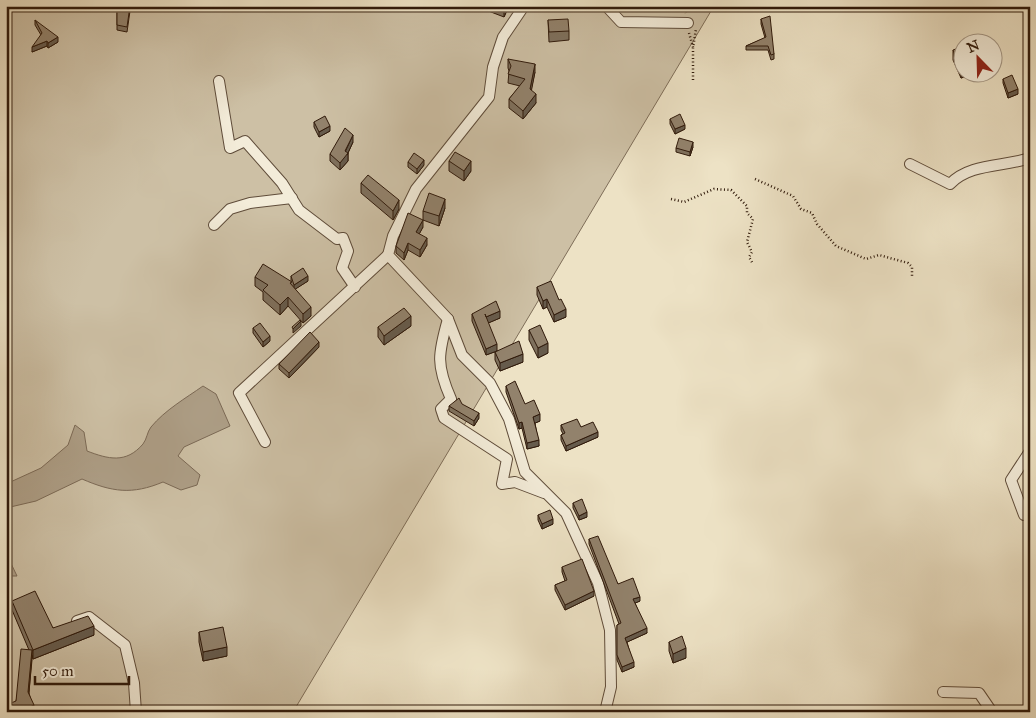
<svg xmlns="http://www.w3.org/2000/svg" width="1036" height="718" font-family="'IM FELL Great Primer',serif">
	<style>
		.green { fill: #cdc0a5; stroke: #7e6d58 }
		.water { fill: #ad9e86; stroke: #7b6955 }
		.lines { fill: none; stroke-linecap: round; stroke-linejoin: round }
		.minor-casing { stroke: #5f4c3a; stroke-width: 12 }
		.path { stroke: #301a0b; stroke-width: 2.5; stroke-dasharray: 1 2.5; stroke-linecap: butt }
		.minor { stroke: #f3ecd9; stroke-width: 10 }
		.wall { fill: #7e705d; stroke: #301a0b }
		.shaded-wall { fill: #665b4c; stroke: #301a0b }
		.building { fill: #92826c; stroke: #301a0b }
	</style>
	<rect width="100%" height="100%" fill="#ede2c5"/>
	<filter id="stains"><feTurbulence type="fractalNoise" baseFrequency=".004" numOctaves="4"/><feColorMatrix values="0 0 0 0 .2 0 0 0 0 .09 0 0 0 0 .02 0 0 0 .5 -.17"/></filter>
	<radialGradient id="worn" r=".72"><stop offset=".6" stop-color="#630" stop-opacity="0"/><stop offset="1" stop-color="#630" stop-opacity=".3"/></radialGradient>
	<!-- green -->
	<polygon class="green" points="6,6 714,6 293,712 6,712"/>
	<!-- water -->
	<g class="water">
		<path d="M203,386L216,394L230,426L184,447L178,456L200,475L197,485L181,490L163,482C132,495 112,492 82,479L36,501L6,508V484L41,468L68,445L75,425L84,432L87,451C108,459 126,464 143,444C147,439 147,432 151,427C165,410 186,398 203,386Z"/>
		<polygon points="6,553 17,576 6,576"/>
	</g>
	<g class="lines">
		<defs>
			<g id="minor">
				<polyline points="522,6 522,9 503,37 493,67 489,97 416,189 393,236 388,255 448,319 462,355 490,383 509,419 525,472 566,513 598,583 610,630 611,687 605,712"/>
				<polyline points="608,8 621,22 688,23"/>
				<polyline points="219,81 230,148 245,141 282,183 299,210 337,239 343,238 348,251 342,268 355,287"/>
				<path d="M910,164L950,184C970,163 1004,167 1030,158"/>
				<polyline points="214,225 230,209 250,203 292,198"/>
				<path d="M448,319C438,354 436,365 451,399L441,409L444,418L507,459L502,484L515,482L544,493"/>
				<polyline points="265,442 239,393 388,255"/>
				<polyline points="1024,515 1011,480 1030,451"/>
				<polyline points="77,621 89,617 125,645 134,683 136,712"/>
				<polyline points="943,692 979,693 992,712"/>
			</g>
		</defs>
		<!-- minor casing -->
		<use href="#minor" class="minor-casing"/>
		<!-- path -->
		<g class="path">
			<polyline points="684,6 686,13"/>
			<polyline points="689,33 693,47"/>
			<polyline points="693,80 693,48 696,29"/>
			<polyline points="755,179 793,196 801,209 812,213 817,224 836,246 866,259 879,255 908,263 912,267 912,278"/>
			<polyline points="671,199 684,202 714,189 731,190 747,206 747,213 753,219 747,242 752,252 749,257 753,264"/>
		</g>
		<!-- minor -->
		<use href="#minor" class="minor"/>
	</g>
	<!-- wall -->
	<g class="wall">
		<polygon points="478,6 509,6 504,17 478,7"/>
		<polygon points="117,7 130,11 127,32 117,30"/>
		<polygon points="761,19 774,54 774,59 771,60 768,50 746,50 746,46 765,38 761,24"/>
		<polygon points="35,20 58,42 48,48 47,46 32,52 41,35 35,25"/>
		<polygon points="548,20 569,31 569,40 549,42"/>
		<polygon points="953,50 974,72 974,74 961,78 953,60"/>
		<polygon points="508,59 535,72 531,90 536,103 523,119 509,108 509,99 520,86 508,83 509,71 508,68"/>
		<polygon points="1003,79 1018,94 1008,98 1003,83"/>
		<polygon points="670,119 685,129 675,134 670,124"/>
		<polygon points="314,122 330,131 319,137 314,127"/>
		<polygon points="353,142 348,153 348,161 340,170 330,161 330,154"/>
		<polygon points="693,147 690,156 676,152 676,148"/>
		<polygon points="449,161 471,171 464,181 449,171"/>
		<polygon points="408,162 424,165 417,174 408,167"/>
		<polygon points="361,183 399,209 393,220 361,193"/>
		<polygon points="445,208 439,226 423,220 423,211"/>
		<polygon points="423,227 419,234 427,245 420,257 408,250 404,260 396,253 396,246"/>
		<polygon points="291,276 308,281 295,289 311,316 303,323 288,306 280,315 263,300 263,292 255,286 255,277 291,282"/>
		<polygon points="537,287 566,317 554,322 547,307 543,309 537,295"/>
		<polygon points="472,314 500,318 488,323 497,351 523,362 500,371 495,360 495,352 497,351 486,355 472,321"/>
		<polygon points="411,326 384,345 378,337 378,327"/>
		<polygon points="253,328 270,341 263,347 253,333"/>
		<polygon points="529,330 548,353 538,358 529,340"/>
		<polygon points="319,347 289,378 279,369 279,364"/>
		<polygon points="506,386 540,421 535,423 539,446 527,449 522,428 519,429 506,392"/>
		<polygon points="449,406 479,418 474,426 449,411"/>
		<polygon points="561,425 581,427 598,437 566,451 561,440 561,435 563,434 561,430"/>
		<polygon points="573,503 587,517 579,520 573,508"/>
		<polygon points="538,515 553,524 542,529 538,520"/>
		<polygon points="589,539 618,584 640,601 635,603 647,633 627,642 634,667 622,672 617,660 617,625 619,624 589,544"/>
		<polygon points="562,567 594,596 565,610 555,590 555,585 565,581 562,572"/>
		<polygon points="12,601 53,628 94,635 33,659 32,655 29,693 34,712 16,701 29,650 12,610"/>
		<polygon points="199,632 227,656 203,661 199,642"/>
		<polygon points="669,642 686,658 673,663 669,651"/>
	</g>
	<!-- shaded-wall -->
	<g class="shaded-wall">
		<polygon points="505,6 509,6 504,17 504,9"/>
		<polygon points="769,6 778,6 769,9"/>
		<polygon points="58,37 58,42 48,48 48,43"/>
		<polygon points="47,41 47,46 32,52 32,47"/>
		<polygon points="535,64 535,72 530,98 530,89"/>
		<polygon points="964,68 964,72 974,72 974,74 961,78 961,69"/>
		<polygon points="1018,89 1018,94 1008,98 1008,93"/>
		<polygon points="536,94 536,103 523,119 523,111"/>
		<polygon points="685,125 685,129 675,134 675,129"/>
		<polygon points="330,126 330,131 319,137 319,132"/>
		<polygon points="353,135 353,142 347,155 348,153 348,161 340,170 340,163"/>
		<polygon points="693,142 693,147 690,156 690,152"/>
		<polygon points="424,160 424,165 417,174 417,169"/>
		<polygon points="471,161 471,171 464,181 464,171"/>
		<polygon points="445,199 445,208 439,226 439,216"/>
		<polygon points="399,200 399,209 393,220 393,211"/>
		<polygon points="423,220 423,227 416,240 416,232"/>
		<polygon points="427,238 427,245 420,257 420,250"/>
		<polygon points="408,243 408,250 404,260 404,253"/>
		<polygon points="308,276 308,281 294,290 294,285"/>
		<polygon points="288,297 288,306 280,315 280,305"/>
		<polygon points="547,299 547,307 543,309 543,301"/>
		<polygon points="311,307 311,316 303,323 303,314"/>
		<polygon points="566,309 566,317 554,322 554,315"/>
		<polygon points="500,311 500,318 486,324 486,317"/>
		<polygon points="411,316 411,326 384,345 384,336"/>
		<polygon points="301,321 301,326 293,333 293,329"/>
		<polygon points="270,336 270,341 263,347 263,342"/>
		<polygon points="319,342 319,347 289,378 289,373"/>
		<polygon points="548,343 548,353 538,358 538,348"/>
		<polygon points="497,344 497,351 486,355 486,349"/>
		<polygon points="523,354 523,362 500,371 500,363"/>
		<polygon points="479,413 479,418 474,426 474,421"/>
		<polygon points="540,414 540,421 533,424 533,417"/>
		<polygon points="522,422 522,428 519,429 519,423"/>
		<polygon points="598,432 598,437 566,451 566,446"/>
		<polygon points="539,440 539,446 527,449 527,443"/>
		<polygon points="587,512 587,517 579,520 579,516"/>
		<polygon points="553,519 553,524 542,529 542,524"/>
		<polygon points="594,591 594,596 565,610 565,605"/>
		<polygon points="640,597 640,601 633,604 633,599"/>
		<polygon points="94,626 94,635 33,659 33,650"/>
		<polygon points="647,628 647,633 625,643 625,638"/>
		<polygon points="227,647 227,656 203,661 203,652"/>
		<polygon points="686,648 686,658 673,663 673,654"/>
		<polygon points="32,650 32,660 28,701 28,692"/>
		<polygon points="634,662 634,667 622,672 622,667"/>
		<polygon points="34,705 34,712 20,712"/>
	</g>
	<!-- building -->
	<g class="building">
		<polygon points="130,6 127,27 117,25 117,7"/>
		<polygon points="498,6 505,6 504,9"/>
		<polygon points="770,16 774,54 771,55 768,46 746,46 766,37 761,19"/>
		<polygon points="568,19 569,31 549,32 548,20"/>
		<polygon points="35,20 58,37 48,43 47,41 32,47 42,33"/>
		<polygon points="964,46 964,68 961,69 953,50"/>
		<polygon points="508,59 535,64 530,89 536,94 523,111 509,99 525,79 508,74 511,66"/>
		<polygon points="1012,75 1018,89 1008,93 1003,79"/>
		<polygon points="680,114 685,125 675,129 670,119"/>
		<polygon points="325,116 330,126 319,132 314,122"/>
		<polygon points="345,128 353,135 345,151 348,153 340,163 330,154"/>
		<polygon points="679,138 693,142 690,152 676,148"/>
		<polygon points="455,152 471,161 464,171 449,161"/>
		<polygon points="414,153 424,160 417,169 408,162"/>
		<polygon points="368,175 399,200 393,211 361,183"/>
		<polygon points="429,193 445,199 439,216 423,211"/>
		<polygon points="408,213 423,220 416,232 427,238 420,250 408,243 404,253 396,246"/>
		<polygon points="263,264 292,282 290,283 311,307 303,314 288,297 280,305 263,290 268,285 255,277"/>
		<polygon points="303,268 308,276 294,285 291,276"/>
		<polygon points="551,281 559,300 561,299 566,309 554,315 547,299 543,301 537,287"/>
		<polygon points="496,301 500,311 486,317 485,314 497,344 486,349 472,314"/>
		<polygon points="404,308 411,316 384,336 378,327"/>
		<polygon points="300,320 301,321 293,329 292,327"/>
		<polygon points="260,323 270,336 263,342 253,328"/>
		<polygon points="540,325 548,343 538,348 529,330"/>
		<polygon points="310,332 319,342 289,373 279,364"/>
		<polygon points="519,341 523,354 500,363 495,352"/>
		<polygon points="515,381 525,404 534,400 540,414 533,417 539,440 527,443 522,422 519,423 506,386"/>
		<polygon points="459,398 462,404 479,413 474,421 449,406"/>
		<polygon points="577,419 581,427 593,422 598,432 566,446 561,435 565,433 561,425"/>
		<polygon points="582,499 587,512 579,516 573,503"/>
		<polygon points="550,510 553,519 542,524 538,515"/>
		<polygon points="598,536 618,584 633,578 640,597 633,599 647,628 625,638 634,662 622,667 617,655 617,625 621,623 589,539"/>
		<polygon points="582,559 594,591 565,605 555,585 567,580 562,567"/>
		<polygon points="35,591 53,628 88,616 94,626 33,650 12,601"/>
		<polygon points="223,627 227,647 203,652 199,632"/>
		<polygon points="682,636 686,648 673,654 669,642"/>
		<polygon points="21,649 32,650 28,692 34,705 20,712 6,712 6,705 16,701"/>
	</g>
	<!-- margin -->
	<rect width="1036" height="718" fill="none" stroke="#ede2c5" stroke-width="25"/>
	<rect x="8" y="8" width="1021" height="703" fill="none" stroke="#301a0b" stroke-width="2.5"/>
	<rect x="12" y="12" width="1011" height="693" fill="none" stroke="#301a0b"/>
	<!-- north arrow -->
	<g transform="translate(978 58) rotate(337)"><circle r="24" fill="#f3ecd9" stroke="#a59887"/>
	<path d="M0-4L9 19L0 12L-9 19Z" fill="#8f2418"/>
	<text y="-8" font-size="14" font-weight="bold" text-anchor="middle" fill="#301a0b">N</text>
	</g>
	<!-- scale -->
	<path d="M35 676v8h94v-8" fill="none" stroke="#301a0b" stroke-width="2.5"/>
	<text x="42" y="676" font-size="15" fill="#301a0b" stroke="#f3ecd9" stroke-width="4" paint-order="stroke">50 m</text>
	<rect width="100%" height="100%" filter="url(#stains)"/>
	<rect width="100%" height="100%" fill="url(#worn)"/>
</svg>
